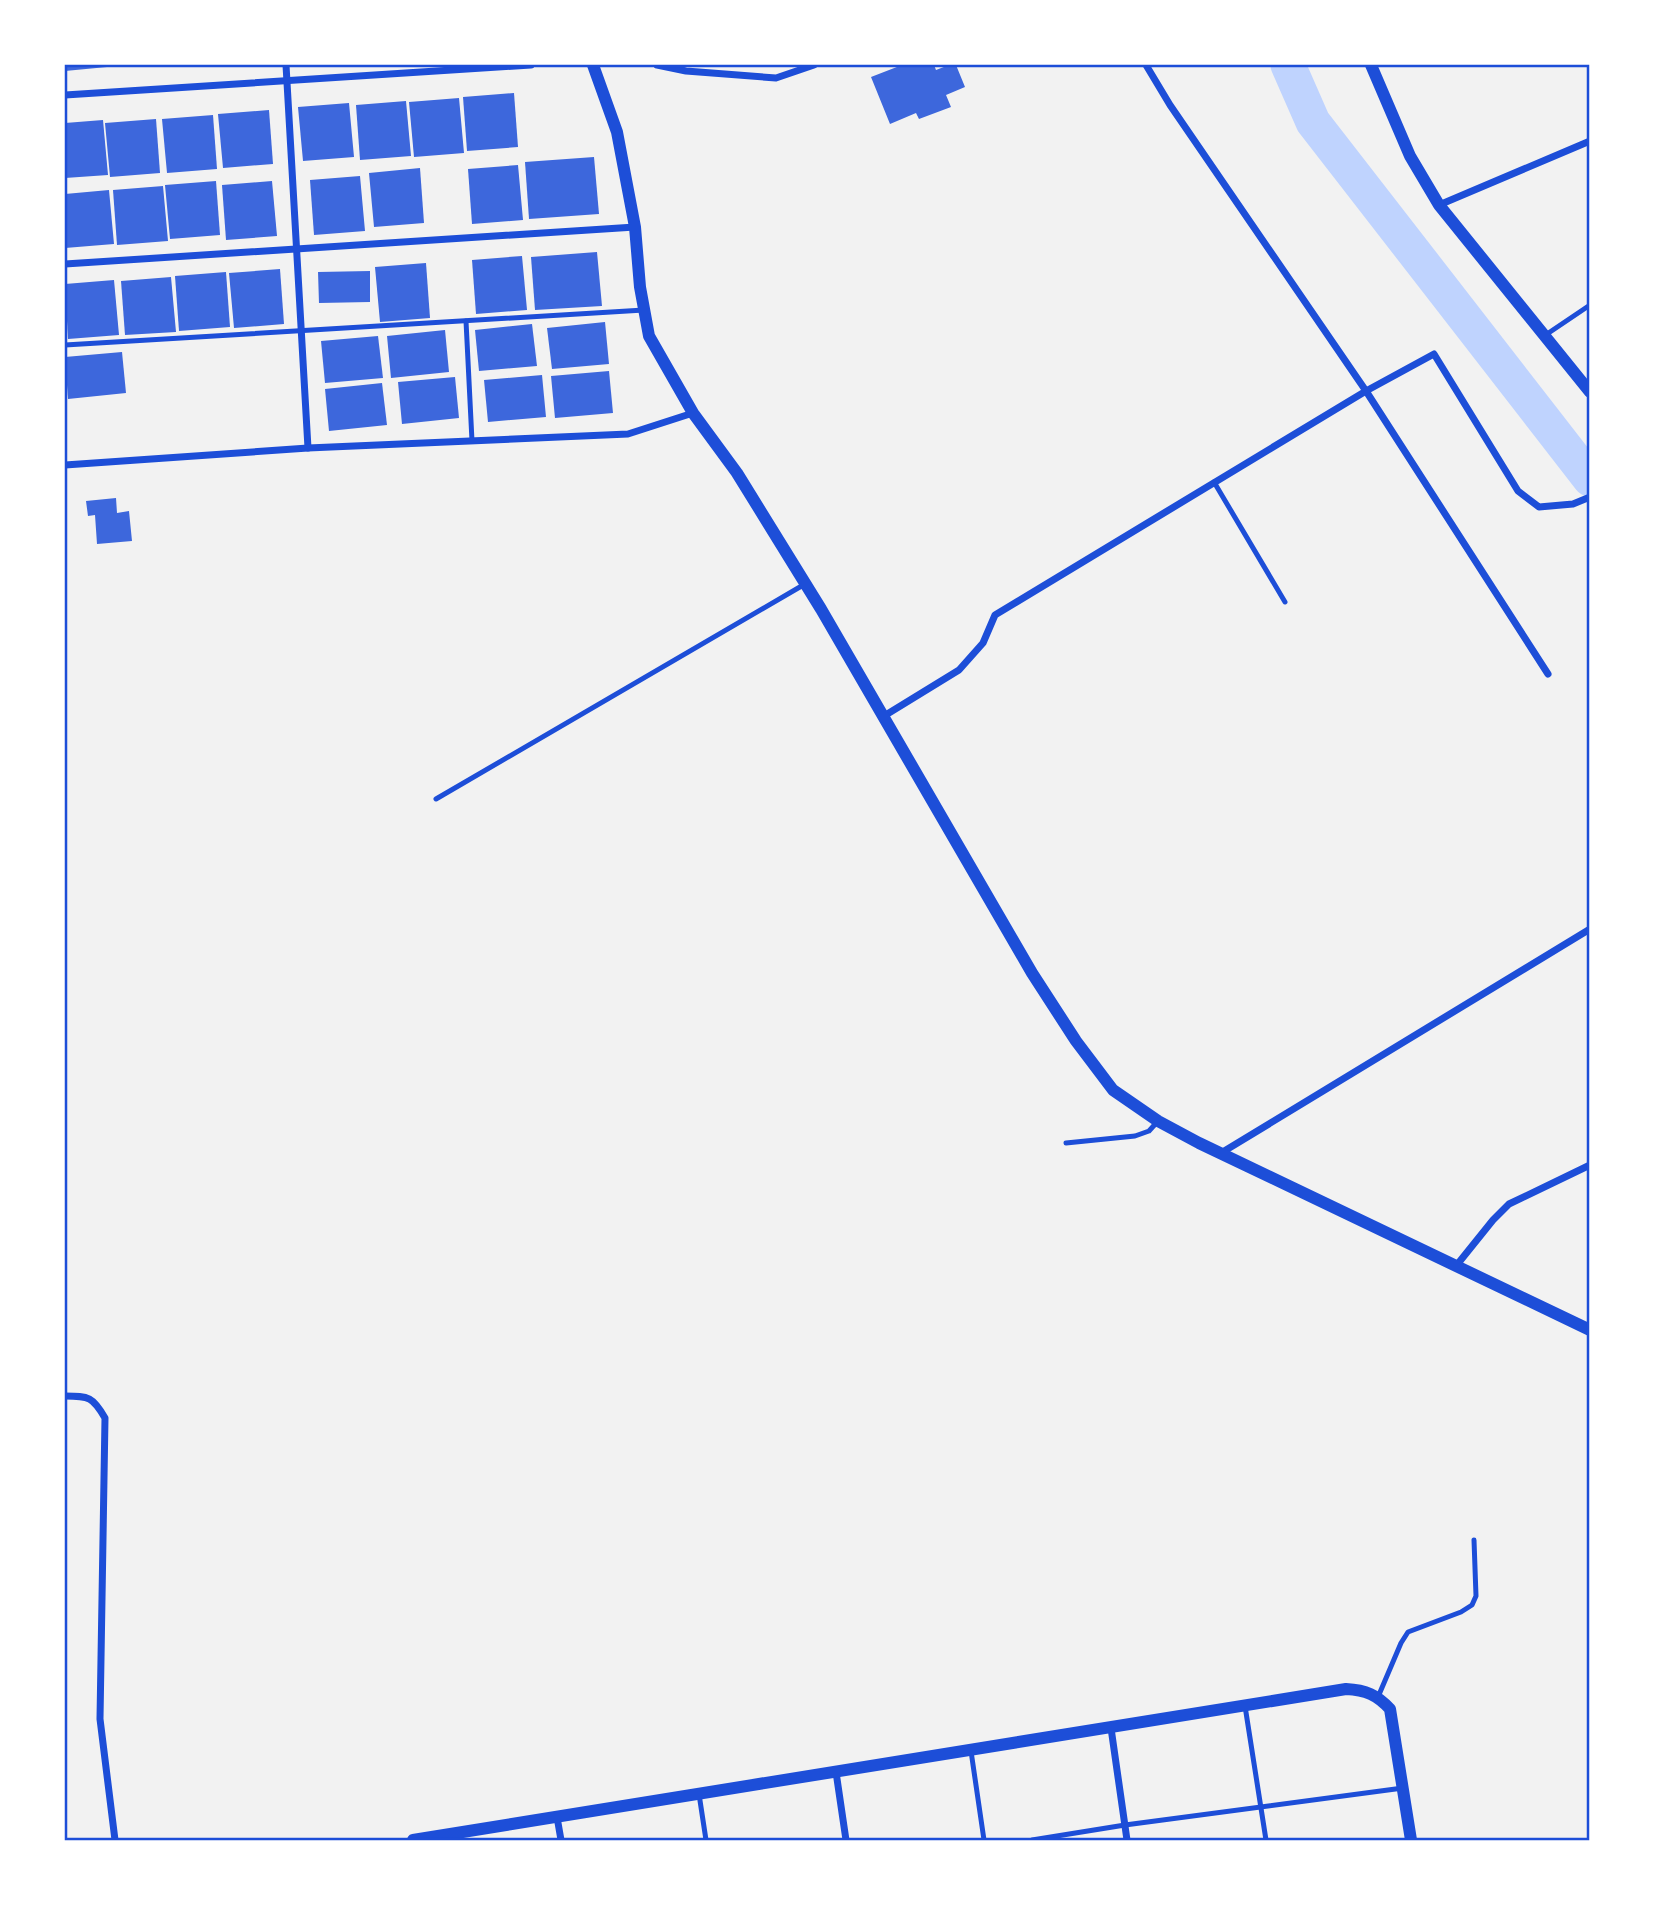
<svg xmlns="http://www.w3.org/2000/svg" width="1655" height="1905" font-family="'PT Sans Narrow',sans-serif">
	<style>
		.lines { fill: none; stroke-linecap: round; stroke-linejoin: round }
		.river { stroke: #bfd3fe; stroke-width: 35 }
		.building { fill: #3d67dc }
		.service { stroke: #1d4ed8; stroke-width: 5 }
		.minor { stroke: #1d4ed8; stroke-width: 7 }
		.tertiary { stroke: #1d4ed8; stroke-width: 12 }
		.neatline { fill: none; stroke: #1d4ed8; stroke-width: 2.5 }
	</style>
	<rect width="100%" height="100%" fill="#f2f2f2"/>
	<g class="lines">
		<!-- river -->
		<polyline class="river" points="1288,65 1313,122 1590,479"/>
	</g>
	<!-- building -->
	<g class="building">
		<polygon points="65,65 106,65 107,67 65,71"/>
		<polygon points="902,65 934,65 936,70 949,65 956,65 965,87 946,95 951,107 919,119 916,113 890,124 871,77"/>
		<polygon points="514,93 518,147 467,151 463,97"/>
		<polygon points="459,98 464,153 414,157 409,102"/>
		<polygon points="406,101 411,156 360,160 356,105"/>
		<polygon points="349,103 354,157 303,161 298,107"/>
		<polygon points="269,110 273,164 223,168 218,114"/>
		<polygon points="213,115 217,169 167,173 162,119"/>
		<polygon points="156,119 160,173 110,177 105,123"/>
		<polygon points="103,120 108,175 65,178 65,123"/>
		<polygon points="594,157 599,214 529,219 525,162"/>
		<polygon points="518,165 523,220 472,224 468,169"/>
		<polygon points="420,168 424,223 374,227 369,173"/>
		<polygon points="360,176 365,231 314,235 310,180"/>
		<polygon points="216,181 220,235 170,239 165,185"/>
		<polygon points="272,181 277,236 226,240 222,185"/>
		<polygon points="163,186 168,241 117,245 113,190"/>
		<polygon points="109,190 114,244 65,248 65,194"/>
		<polygon points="597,252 602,306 535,310 531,257"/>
		<polygon points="522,256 527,310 476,314 472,260"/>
		<polygon points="426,263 430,318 380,322 375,267"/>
		<polygon points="280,269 284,324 234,328 229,273"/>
		<polygon points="370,271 370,302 319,303 318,272"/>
		<polygon points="226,272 230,327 179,331 175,276"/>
		<polygon points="171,277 176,332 125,335 121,281"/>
		<polygon points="114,280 119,335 68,339 65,284"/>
		<polygon points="605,322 609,364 552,369 547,328"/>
		<polygon points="532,324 537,366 479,371 475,330"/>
		<polygon points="445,330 449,372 391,378 387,336"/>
		<polygon points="378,336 383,378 325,383 321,341"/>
		<polygon points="122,352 126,393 68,399 65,357"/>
		<polygon points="609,371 613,413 555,418 551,376"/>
		<polygon points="542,375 546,417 488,422 484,380"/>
		<polygon points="455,377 459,418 402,424 398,382"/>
		<polygon points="382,383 387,425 329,431 325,389"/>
		<polygon points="116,498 117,513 129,511 132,541 97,544 95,515 88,516 86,501"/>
	</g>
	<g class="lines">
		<!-- service -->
		<g class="service">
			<polyline points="466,321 472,441"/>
			<polyline points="1544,336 1590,305"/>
			<polyline points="65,345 644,310"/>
			<polyline points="1214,482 1285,602"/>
			<polyline points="436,799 805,584"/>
			<polyline points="1066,1143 1135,1136 1149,1131 1158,1121"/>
			<polyline points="1378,1697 1401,1643 1408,1632 1461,1612 1472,1605 1476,1596 1474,1540"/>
			<polyline points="1245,1706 1266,1840"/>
			<polyline points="971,1751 984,1840"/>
			<polyline points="699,1794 706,1840"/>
			<polyline points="1032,1840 1125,1825 1403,1788"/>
		</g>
		<!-- minor -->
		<g class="minor">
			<polyline points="286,65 308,448"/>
			<polyline points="657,65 686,71 776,78 814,65"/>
			<polyline points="1146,65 1170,105 1366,391 1548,674"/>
			<polyline points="65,95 531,65"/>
			<polyline points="1439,205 1590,141"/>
			<polyline points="65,264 635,227"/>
			<polyline points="65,465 308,448 628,434 693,413"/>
			<polyline points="884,716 959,670 983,643 995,615 1366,391 1434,354 1518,491 1539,507 1573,504 1590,497"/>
			<polyline points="1221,1153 1590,929"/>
			<polyline points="1456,1266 1493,1220 1509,1204 1590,1165"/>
			<path d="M65,1396C89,1396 93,1397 105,1418L100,1719L115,1840"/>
			<polyline points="1111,1728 1127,1840"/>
			<polyline points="836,1772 846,1840"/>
			<polyline points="557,1817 561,1840"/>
		</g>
		<!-- tertiary -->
		<g class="tertiary">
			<polyline points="593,65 617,132 635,227 640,287 649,336 693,413 737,473 821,609 1032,973 1076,1041 1113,1090 1158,1121 1199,1143 1590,1330"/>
			<polyline points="1371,65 1410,156 1439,205 1590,392"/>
			<path d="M413,1840L1346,1689C1366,1690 1377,1695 1390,1709L1411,1840"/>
		</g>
	</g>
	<!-- border -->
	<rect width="1655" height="1905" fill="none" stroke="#ffffff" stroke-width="133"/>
	<rect x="66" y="66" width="1522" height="1773" class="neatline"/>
</svg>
